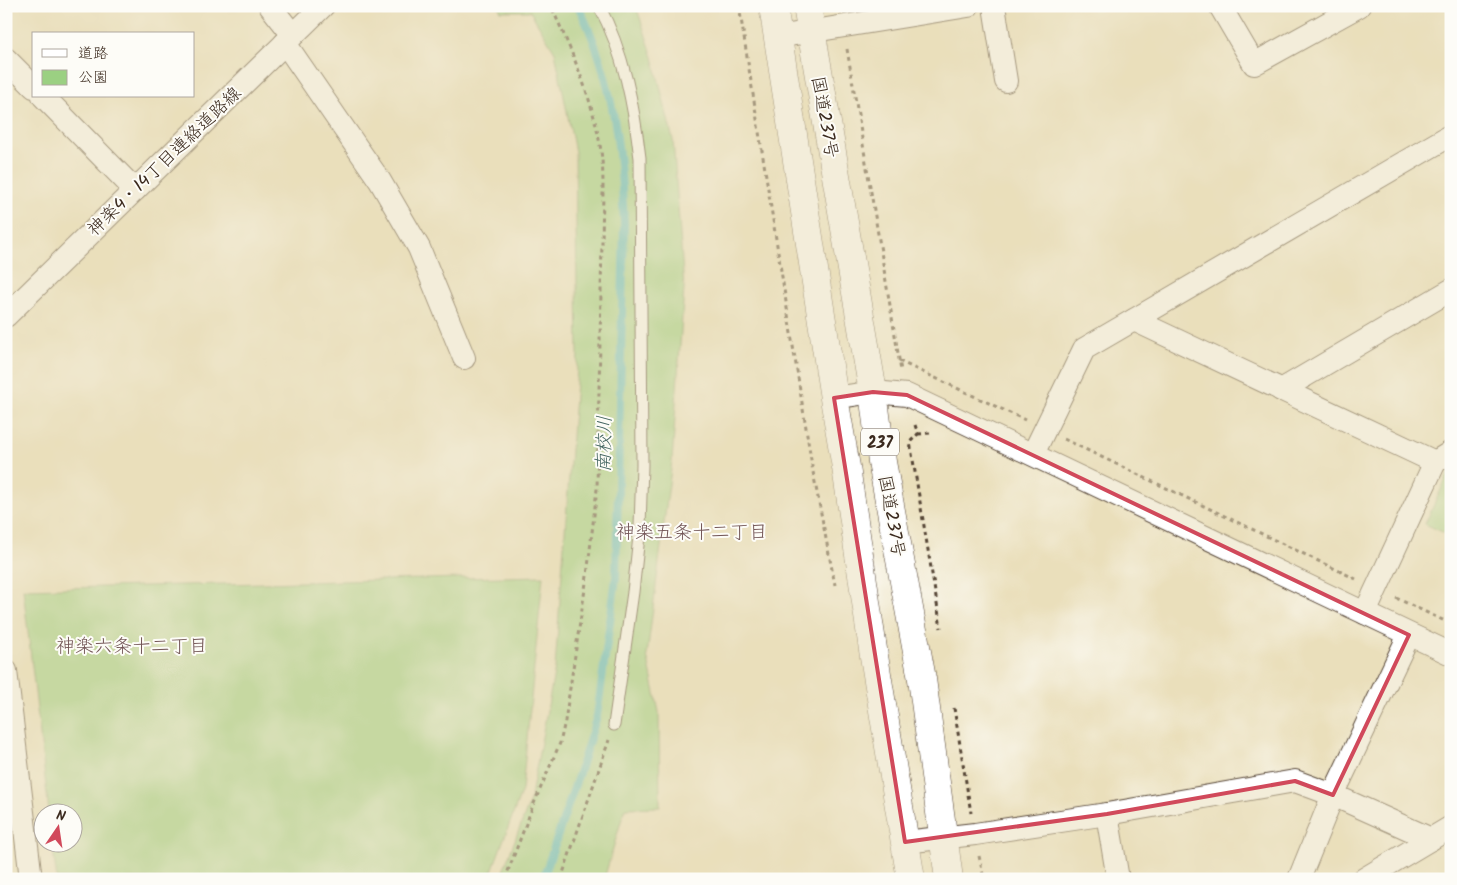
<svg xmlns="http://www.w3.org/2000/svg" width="1457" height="885" font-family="Kalam,'Klee One',sans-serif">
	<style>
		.green { fill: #9bd082; stroke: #6b7d50 }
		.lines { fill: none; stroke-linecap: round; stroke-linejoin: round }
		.stream { stroke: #48b7bf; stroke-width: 8 }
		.service-casing { stroke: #554536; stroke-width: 13 }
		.minor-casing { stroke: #554536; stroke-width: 24 }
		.trunk-casing { stroke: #554536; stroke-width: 29 }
		.path { stroke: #554536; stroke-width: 3; stroke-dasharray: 4 4; stroke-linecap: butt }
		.service { stroke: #fff; stroke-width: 11 }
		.minor { stroke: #fff; stroke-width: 22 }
		.trunk { stroke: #fff; stroke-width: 28 }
		.marked { fill: none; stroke: #d1495b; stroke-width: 4; stroke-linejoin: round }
		.labels { text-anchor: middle; stroke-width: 4; stroke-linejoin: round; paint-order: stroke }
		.shield { fill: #fdfcf7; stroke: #75695f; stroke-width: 1 }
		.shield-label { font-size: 16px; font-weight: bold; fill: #3b2a1e }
		.street-label { font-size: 18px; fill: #3b2a1e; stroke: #fdfcf7 }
		.water-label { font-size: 19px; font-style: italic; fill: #40625e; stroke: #fdfcf7 }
		.neighbourhood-label { font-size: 19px; fill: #745758; stroke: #fdfcf7 }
	</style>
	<rect width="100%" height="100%" fill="#fdfcf7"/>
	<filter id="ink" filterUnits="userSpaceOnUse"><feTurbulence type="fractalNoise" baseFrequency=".02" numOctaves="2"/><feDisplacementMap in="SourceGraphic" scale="10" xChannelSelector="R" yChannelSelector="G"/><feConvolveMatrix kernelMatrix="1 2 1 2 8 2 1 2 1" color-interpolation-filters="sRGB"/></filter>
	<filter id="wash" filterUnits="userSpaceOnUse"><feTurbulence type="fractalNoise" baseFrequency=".0096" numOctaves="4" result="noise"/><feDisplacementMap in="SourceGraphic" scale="20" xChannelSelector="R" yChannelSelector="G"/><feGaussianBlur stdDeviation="1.12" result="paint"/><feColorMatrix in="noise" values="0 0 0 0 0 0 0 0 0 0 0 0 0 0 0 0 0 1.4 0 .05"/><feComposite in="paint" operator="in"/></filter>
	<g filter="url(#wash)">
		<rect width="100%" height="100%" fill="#eadfbb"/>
		<!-- green -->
		<g class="green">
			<polygon points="498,6 636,6 653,57 673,140 684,288 672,461 647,655 659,712 660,807 625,808 604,879 500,879 530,801 555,668 578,355 575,152 555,52 530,11 501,11"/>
			<polygon points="1451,468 1451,536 1425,524"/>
			<polygon points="543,576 522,790 489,879 57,879 52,843 72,842 72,812 49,812 23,589"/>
		</g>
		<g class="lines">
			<!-- stream -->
			<path class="stream" d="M543,879L579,773L597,716L616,578L624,224C621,150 613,73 578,6"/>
		</g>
	</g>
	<g filter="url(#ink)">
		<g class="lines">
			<defs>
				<path id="service" d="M599,6C624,52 634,107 640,158L642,465L640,527L633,592L614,725"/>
				<g id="minor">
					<polyline points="270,6 293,35"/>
					<polyline points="994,6 1006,81"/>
					<polyline points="1220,6 1254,64 1359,6"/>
					<polyline points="777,37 968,6"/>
					<polyline points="285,43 380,181 419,248 464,358"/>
					<polyline points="6,59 34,87"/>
					<polyline points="43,96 135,190"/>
					<polyline points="6,316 323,6"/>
					<polyline points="1134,320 1435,462"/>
					<polyline points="1281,390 1451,290"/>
					<polyline points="834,398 873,392 907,395 1451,654"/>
					<polyline points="1033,454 1084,349 1451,135"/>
					<polyline points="1365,613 1435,462 1451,452"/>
					<polyline points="6,671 31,879"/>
					<polyline points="1107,814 1118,879"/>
					<polyline points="905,842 975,834 1107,814 1295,781 1333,795 1431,839"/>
					<polyline points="1299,879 1333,795 1409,635"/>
					<polyline points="1364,879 1451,827"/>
				</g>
				<g id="trunk">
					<polyline points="773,6 834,398 846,467 874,656 911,879"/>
					<polyline points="807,6 873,392 882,462 922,679 949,879"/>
				</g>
			</defs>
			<!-- service casing -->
			<use href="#service" class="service-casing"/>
			<!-- minor casing -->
			<use href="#minor" class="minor-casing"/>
			<!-- trunk casing -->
			<use href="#trunk" class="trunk-casing"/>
			<!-- path -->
			<g class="path">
				<polyline points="739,6 813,472 835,585"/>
				<polyline points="847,49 901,371"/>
				<polyline points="899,361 1025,420"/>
				<polyline points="915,425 918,434 910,442 941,628"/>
				<polyline points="918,434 930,433"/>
				<polyline points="1064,439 1356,579"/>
				<polyline points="1396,598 1451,624"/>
				<polyline points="954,708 971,813"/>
				<polyline points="979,856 984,879"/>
				<path d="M505,879L532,808L560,743L565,721L587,576L597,489L603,193C603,180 603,165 601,151C593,99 573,54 551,6"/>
				<polyline points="561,879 609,740"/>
			</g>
			<!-- service -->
			<use href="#service" class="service"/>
			<!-- minor -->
			<use href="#minor" class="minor"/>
			<!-- trunk -->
			<use href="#trunk" class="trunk"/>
		</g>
	</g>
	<!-- marked area -->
	<path d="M0 0H1457V885H0ZM873,392L907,395L1409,635L1333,795L1295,781L1107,814L905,842L834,398Z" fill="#eadfbb" fill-opacity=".55" fill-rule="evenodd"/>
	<path class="marked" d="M873,392L907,395L1409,635L1333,795L1295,781L1107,814L905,842L834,398Z"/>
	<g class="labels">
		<!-- shield labels -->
		<rect class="shield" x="861" y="428.5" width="38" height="27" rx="4"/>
		<g class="shield-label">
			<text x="880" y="448">237</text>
		</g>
		<!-- street labels -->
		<g class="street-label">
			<text transform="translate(825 117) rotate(80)" y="6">国道237号</text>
			<text transform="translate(164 161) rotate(-44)" y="6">神楽4・14丁目連絡道路線</text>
			<text transform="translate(892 516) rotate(80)" y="6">国道237号</text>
		</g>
		<!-- water labels -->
		<g class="water-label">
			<text transform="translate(603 444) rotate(-89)" y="7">南校川</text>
		</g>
		<!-- neighbourhood labels -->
		<g class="neighbourhood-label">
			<text x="692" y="538">神楽五条十二丁目</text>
			<text x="132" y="652">神楽六条十二丁目</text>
		</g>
	</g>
	<!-- margin -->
	<rect width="1457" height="885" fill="none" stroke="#fdfcf7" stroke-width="25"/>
	<!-- legend -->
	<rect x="32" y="32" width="162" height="65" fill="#fdfcf7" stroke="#afa8a0"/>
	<rect x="42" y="49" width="25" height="8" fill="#ffffff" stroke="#afa8a0"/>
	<text x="78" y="58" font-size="15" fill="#3b2a1e">道路</text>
	<rect x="42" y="70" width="25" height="15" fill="#9bd082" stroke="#afa8a0"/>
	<text x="78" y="82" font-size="15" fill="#3b2a1e">公園</text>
	<!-- north arrow -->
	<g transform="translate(58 828) rotate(13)"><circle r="24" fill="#fdfcf7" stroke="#afa8a0"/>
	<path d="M0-4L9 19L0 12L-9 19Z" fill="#d1495b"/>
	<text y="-8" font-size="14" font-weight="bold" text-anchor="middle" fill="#3b2a1e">N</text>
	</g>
</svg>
